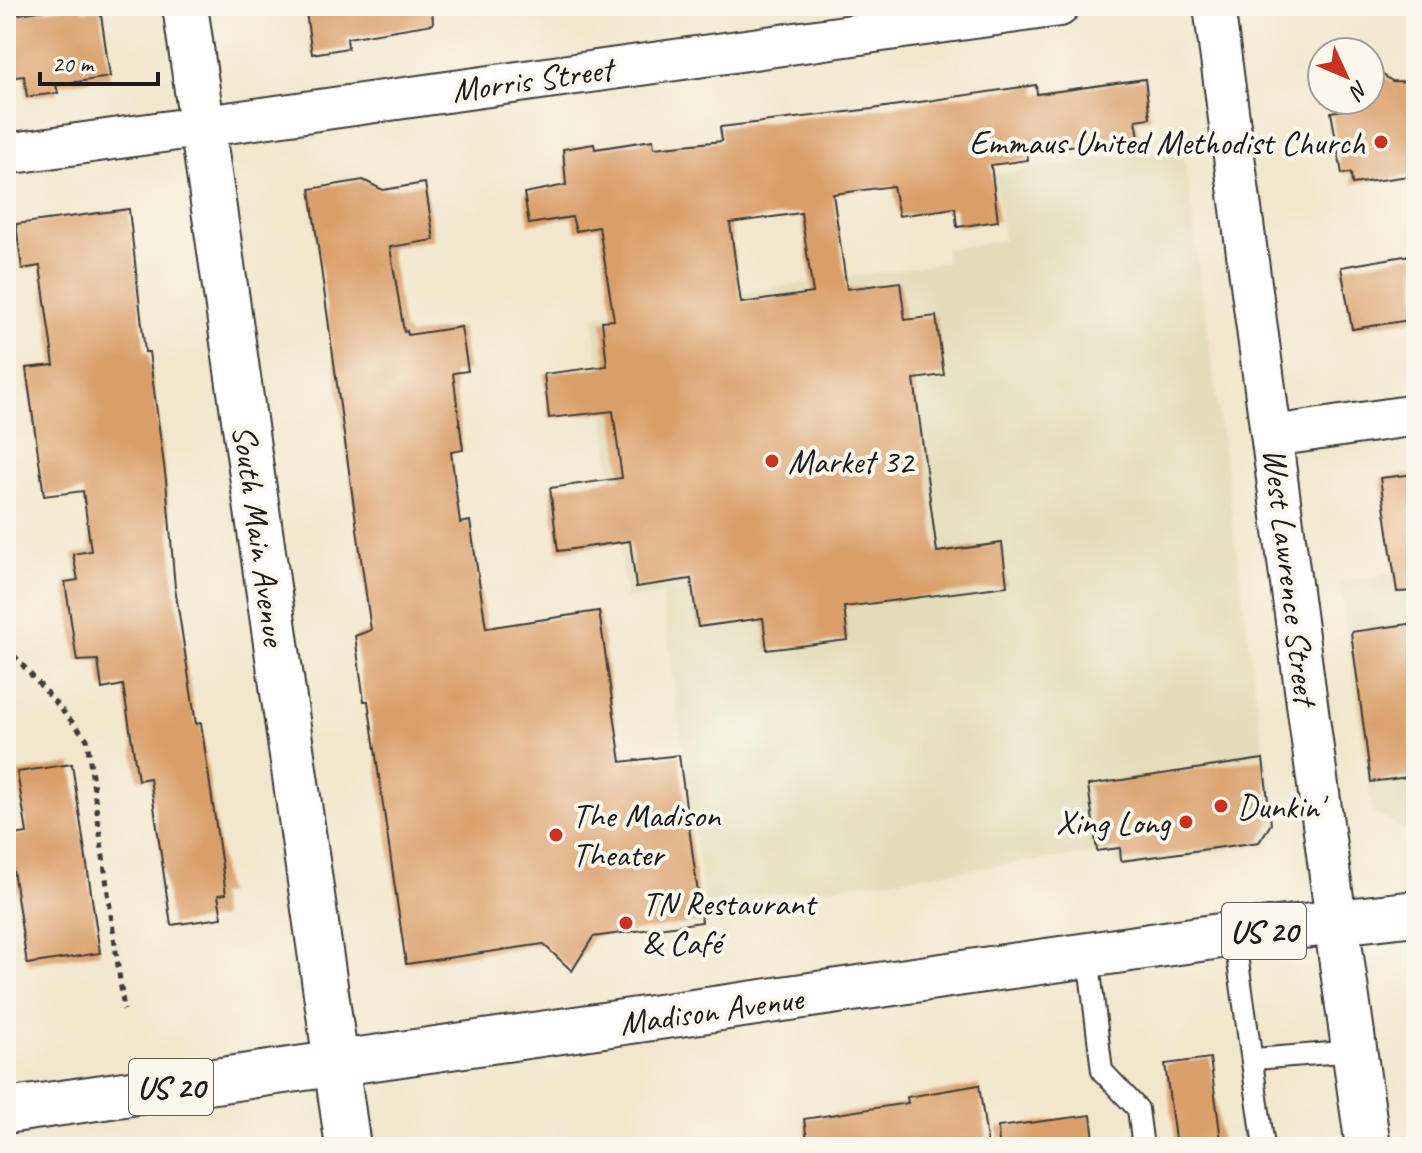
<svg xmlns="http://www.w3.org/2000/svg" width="1422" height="1153" font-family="Caveat,sans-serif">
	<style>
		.built { fill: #e2dcba }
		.building { fill: #d99e69; fill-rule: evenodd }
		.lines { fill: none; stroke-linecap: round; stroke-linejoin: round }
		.lane-casing { stroke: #3c3a37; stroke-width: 24 }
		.street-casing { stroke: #3c3a37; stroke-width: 44 }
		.secondary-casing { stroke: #3c3a37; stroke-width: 48 }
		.primary-casing { stroke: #3c3a37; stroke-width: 48 }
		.path { stroke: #3c3a37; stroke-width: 5; stroke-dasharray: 6 6; stroke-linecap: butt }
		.lane { stroke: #fff; stroke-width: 20 }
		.street { stroke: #fff; stroke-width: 40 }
		.secondary { stroke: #fff; stroke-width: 44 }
		.primary { stroke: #fff; stroke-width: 44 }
		.poi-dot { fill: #c8321e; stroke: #fbf7ec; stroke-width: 3 }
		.labels { text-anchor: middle; stroke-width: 8; stroke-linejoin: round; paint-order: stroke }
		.shield { fill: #fbf7ec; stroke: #5f5e5a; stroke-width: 2 }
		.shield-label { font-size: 32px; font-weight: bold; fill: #1c1c1c }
		.street-label { font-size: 34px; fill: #1c1c1c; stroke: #fbf7ec }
		.poi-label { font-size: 34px; fill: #1c1c1c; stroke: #fbf7ec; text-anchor: start }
	</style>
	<rect width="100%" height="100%" fill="#fbf7ec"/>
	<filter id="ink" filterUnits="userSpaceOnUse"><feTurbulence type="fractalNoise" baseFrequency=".0125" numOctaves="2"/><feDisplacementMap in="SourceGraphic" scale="16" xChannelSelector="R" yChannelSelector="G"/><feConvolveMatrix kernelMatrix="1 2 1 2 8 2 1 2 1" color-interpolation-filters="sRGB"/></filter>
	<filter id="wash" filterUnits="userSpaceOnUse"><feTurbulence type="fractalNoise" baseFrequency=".006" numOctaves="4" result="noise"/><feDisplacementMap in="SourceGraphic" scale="32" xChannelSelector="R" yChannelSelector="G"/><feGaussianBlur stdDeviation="1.8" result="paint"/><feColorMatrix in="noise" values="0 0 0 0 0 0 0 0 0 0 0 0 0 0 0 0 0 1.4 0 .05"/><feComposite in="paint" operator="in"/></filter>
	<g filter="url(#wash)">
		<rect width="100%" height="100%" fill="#f2e7cd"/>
		<!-- built -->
		<g class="built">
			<polygon points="1183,147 1259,717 1279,828 1267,845 1118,866 1114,851 704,903 662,595 626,599 593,316 947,262 945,249 1004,240 993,174"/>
			<polygon points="1416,570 1416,828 1406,830 1373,813 1339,581"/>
		</g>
		<g id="blocks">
			<!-- building -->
			<g class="building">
				<polygon points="73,6 82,6 83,11 100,8 110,77 56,85 58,93 27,97 24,76 6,78 6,16"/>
				<polygon points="305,6 432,6 433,24 347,38 348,48 312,54"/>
				<polygon points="1370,66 1392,81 1416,82 1416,175 1352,184 1351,173 1342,174 1331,112 1342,110 1341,100 1370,100"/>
				<path d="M1145,79L1150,118L1136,120L1140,143L1092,150L1091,143L1027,152L1028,160L991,165L998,221L957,227L955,208L899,216L893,186L833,194L847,289L900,282L905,320L936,316L944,375L914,379L937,552L1002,543L1007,586L844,607L848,640L767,650L763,618L698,627L691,579L636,587L630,541L558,551L550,488L622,478L613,411L549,418L544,374L607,366L602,321L614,320L599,227L576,231L572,217L529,224L524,193L566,185L563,149L594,144L595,149L653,140L654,148L722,141L720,127L872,109L1036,85L1037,94ZM801,213L813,293L741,303L730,223Z"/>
				<polygon points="363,180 383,190 425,183 434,240 390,247 404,332 407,331 408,335 461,327 468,371 453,373 463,450 451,452 460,523 470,521 486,628 599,611 621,762 679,755 702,922 593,937 572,971 543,944 406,964 368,701 364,701 355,636 371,630 310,189"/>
				<polygon points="129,209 145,352 149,352 166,480 175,588 196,724 201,723 226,894 218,895 222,918 171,925 150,778 138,780 123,685 102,689 98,660 77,661 65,582 78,580 73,554 91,551 83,491 44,496 26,368 54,365 40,266 22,269 16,224"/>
				<polygon points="1416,254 1416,319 1352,329 1341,267"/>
				<polygon points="1416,474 1416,591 1397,592 1380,478"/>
				<polygon points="1416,623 1416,776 1371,782 1351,632"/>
				<polygon points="1263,759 1271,824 1259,842 1121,861 1120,848 1097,851 1088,785"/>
				<polygon points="72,764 100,953 27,964 8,836 27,833 17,772"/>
				<polygon points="1210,1058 1222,1147 1176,1147 1165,1064"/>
				<polygon points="979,1085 988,1147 808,1147 804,1119 908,1103 907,1097"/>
				<polygon points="1091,1115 1095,1147 999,1147 998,1127"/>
			</g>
		</g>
	</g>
	<g filter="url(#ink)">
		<use href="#blocks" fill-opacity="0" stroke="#3c3a37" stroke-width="2"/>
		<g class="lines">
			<defs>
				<g id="lane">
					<polyline points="1234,934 1264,1147"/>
					<polyline points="1088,955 1102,1071 1138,1109 1143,1147"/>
					<polyline points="1254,1059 1355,1051"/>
				</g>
				<g id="street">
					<polyline points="1214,6 1336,921"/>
					<polyline points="6,154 1059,6"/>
					<polyline points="1273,436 1416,415"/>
				</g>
				<g id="secondary">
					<polyline points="185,6 348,1147"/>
					<polyline points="1336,921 1368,1147"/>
				</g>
				<polyline id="primary" points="6,1111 1234,934 1416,913"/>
			</defs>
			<!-- lane casing -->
			<use href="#lane" class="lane-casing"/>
			<!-- street casing -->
			<use href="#street" class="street-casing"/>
			<!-- secondary casing -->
			<use href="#secondary" class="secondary-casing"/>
			<!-- primary casing -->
			<use href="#primary" class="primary-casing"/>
			<!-- path -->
			<polyline class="path" points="6,646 87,739 124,1010"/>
			<!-- lane -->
			<use href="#lane" class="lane"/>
			<!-- street -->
			<use href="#street" class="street"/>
			<!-- secondary -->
			<use href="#secondary" class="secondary"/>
			<!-- primary -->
			<use href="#primary" class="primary"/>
		</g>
	</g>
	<!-- markers -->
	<g class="poi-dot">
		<circle cx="1381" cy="142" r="8"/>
		<circle cx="772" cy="461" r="8"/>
		<circle cx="1221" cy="806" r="8"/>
		<circle cx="1186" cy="822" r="8"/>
		<circle cx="556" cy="835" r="8"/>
		<circle cx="626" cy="923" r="8"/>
	</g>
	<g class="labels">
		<!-- shield labels -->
		<g class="shield">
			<rect x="1222" y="903" width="84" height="56" rx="6"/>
			<rect x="129" y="1059" width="84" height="56" rx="6"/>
		</g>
		<g class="shield-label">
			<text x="1264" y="942">US 20</text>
			<text x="171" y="1098">US 20</text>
		</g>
		<!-- street labels -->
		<g class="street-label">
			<text transform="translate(532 79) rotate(-8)" y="12">Morris Street</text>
			<text transform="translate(260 535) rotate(82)" y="12">South Main Avenue</text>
			<text transform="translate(1291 576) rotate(83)" y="12">West Lawrence Street</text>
			<text transform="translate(711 1010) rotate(-8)" y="12">Madison Avenue</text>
		</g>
		<!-- poi labels -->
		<g class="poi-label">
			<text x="1365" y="154" text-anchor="end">Emmaus United Methodist Church</text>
			<text x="788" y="473">Market 32</text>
			<text x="1237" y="818">Dunkin'</text>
			<text x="572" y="827">The Madison<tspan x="572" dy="39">Theater</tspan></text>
			<text x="1170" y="834" text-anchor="end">Xing Long</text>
			<text x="642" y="915">TN Restaurant<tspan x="642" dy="39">&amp; Café</tspan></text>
		</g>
	</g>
	<!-- margin -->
	<rect width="1422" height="1153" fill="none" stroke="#fbf7ec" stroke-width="32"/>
	<!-- north arrow -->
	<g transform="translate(1346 76) rotate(134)"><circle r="38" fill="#fbf7ec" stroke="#a29f99" stroke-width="2"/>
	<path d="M0-6L14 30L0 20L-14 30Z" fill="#c8321e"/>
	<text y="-12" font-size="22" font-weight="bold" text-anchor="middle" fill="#1c1c1c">N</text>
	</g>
	<!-- scale -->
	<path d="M40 72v12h118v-12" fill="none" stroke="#1c1c1c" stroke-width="4"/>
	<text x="52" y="72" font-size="24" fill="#1c1c1c" stroke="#fbf7ec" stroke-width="6" paint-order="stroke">20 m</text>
</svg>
